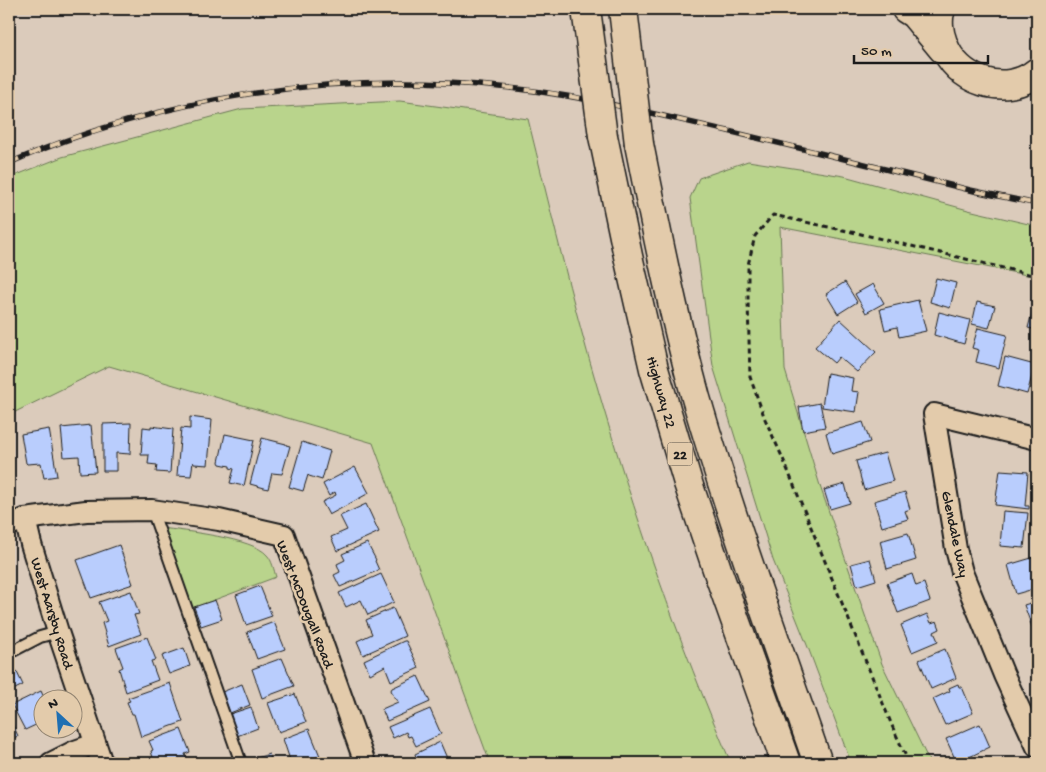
<svg xmlns="http://www.w3.org/2000/svg" width="1046" height="772" font-family="'Gochi Hand',sans-serif">
	<style>
		.green { fill: #b9d48c; stroke: #6a7854 }
		.building { fill: #b9cdfd; stroke: #1c1c1c }
		.lines { fill: none; stroke-linecap: round; stroke-linejoin: round }
		.service-casing { stroke: #1c1c1c; stroke-width: 14 }
		.minor-casing { stroke: #1c1c1c; stroke-width: 24 }
		.primary-casing { stroke: #1c1c1c; stroke-width: 31 }
		.path { stroke: #1c1c1c; stroke-width: 3; stroke-dasharray: 5 4; stroke-linecap: butt }
		.service { stroke: #e3cbab; stroke-width: 10 }
		.minor { stroke: #e3cbab; stroke-width: 20 }
		.primary { stroke: #e3cbab; stroke-width: 28 }
		.rail-casing { stroke: #1c1c1c; stroke-width: 5.5 }
		.rail { stroke: #e3cbab; stroke-width: 4; stroke-dasharray: 11; stroke-linecap: butt }
		.primary-bridge-casing { stroke: #1c1c1c; stroke-width: 31; stroke-linecap: butt }
		.primary-bridge { stroke: #e3cbab; stroke-width: 28 }
		.labels { text-anchor: middle; stroke-width: 5; stroke-linejoin: round; paint-order: stroke }
		.shield { fill: #e3cbab; stroke: #585047; stroke-width: 1 }
		.shield-label { font-size: 14px; font-weight: bold; fill: #1c1c1c }
		.street-label { font-size: 15px; fill: #1c1c1c; stroke: #e3cbab }
	</style>
	<rect width="100%" height="100%" fill="#dbcbbb"/>
	<filter id="ink" filterUnits="userSpaceOnUse"><feTurbulence type="fractalNoise" baseFrequency=".02" numOctaves="2"/><feDisplacementMap in="SourceGraphic" scale="10" xChannelSelector="R" yChannelSelector="G"/><feConvolveMatrix kernelMatrix="1 2 1 2 8 2 1 2 1" color-interpolation-filters="sRGB"/></filter>
	<g filter="url(#ink)">
		<!-- green -->
		<g class="green">
			<path d="M400,101L528,119C550,208 571,298 597,386C634,514 678,641 731,763H490L373,443L109,366L9,415V178L62,157L242,109Z"/>
			<polygon points="748,161 844,176 968,210 1037,226 1037,277 780,227 785,370 821,489 882,664 930,763 851,763 809,650 773,560 713,366 690,198 699,178"/>
			<path d="M161,528C184,531 253,538 267,555C272,560 274,570 276,577L190,609Z"/>
		</g>
		<!-- building -->
		<g class="building">
			<polygon points="936,278 956,283 950,308 930,302"/>
			<polygon points="845,282 857,302 838,314 826,294"/>
			<polygon points="873,284 884,303 866,313 855,294"/>
			<polygon points="918,300 926,331 899,337 897,327 885,330 880,309"/>
			<polygon points="977,302 995,306 989,328 972,324"/>
			<polygon points="1034,305 1037,306 1037,330 1028,328"/>
			<polygon points="939,312 970,320 964,344 934,335"/>
			<polygon points="840,319 876,352 857,372 839,357 834,363 815,347"/>
			<polygon points="978,328 1007,335 999,368 976,362 979,350 972,348"/>
			<polygon points="1005,357 1035,365 1027,394 998,386"/>
			<polygon points="827,373 853,378 851,391 859,392 856,412 822,407"/>
			<polygon points="820,403 825,427 803,431 799,407"/>
			<polygon points="190,417 212,420 208,465 194,464 193,462 191,476 177,475 181,428 190,429"/>
			<polygon points="863,422 870,442 832,454 826,433"/>
			<polygon points="131,423 130,454 116,453 116,471 103,471 103,424"/>
			<polygon points="91,425 96,472 80,473 79,456 64,457 61,428"/>
			<polygon points="151,426 173,429 170,473 156,472 157,465 148,464 149,455 141,455 143,427 151,428"/>
			<polygon points="49,429 57,476 44,478 41,463 27,464 26,463 21,434"/>
			<polygon points="225,434 254,440 244,486 230,483 234,469 230,468 230,466 220,464 219,462"/>
			<polygon points="262,438 286,444 286,445 290,446 282,474 272,473 268,489 250,484"/>
			<polygon points="302,442 330,451 322,480 309,476 308,475 303,491 289,487"/>
			<polygon points="885,453 893,481 864,490 856,461"/>
			<polygon points="355,467 369,493 329,515 322,502 336,495 335,492 329,496 323,484"/>
			<polygon points="1000,470 1028,472 1025,506 1029,506 1029,509 995,505"/>
			<polygon points="845,484 850,503 830,509 824,490"/>
			<polygon points="905,492 910,509 905,511 908,519 882,527 874,501"/>
			<polygon points="366,504 379,532 337,551 331,537 347,530 340,516"/>
			<polygon points="1003,511 1028,513 1024,548 1000,546"/>
			<polygon points="908,533 916,560 887,569 880,541"/>
			<polygon points="367,543 376,560 375,561 379,570 340,587 334,575 340,572 337,564 345,560 342,554"/>
			<polygon points="119,545 133,584 91,598 77,560"/>
			<polygon points="1035,557 1037,566 1037,588 1016,594 1008,565"/>
			<polygon points="870,559 876,580 857,586 851,564"/>
			<polygon points="381,574 394,602 368,615 361,600 346,607 339,593"/>
			<polygon points="912,574 916,586 924,583 930,601 898,613 887,583"/>
			<polygon points="260,586 272,616 246,625 236,595"/>
			<polygon points="131,591 139,614 134,615 141,634 109,646 102,623 107,621 99,602"/>
			<polygon points="215,600 222,619 201,626 194,607"/>
			<polygon points="1037,601 1037,637 1036,638 1024,605"/>
			<polygon points="393,608 405,636 363,655 357,641 372,634 366,620"/>
			<polygon points="927,614 931,623 937,621 940,629 934,632 938,641 912,652 901,625"/>
			<polygon points="274,622 285,649 257,659 247,632"/>
			<polygon points="147,637 156,660 151,661 158,680 126,692 119,669 123,667 116,648"/>
			<polygon points="404,641 406,641 419,668 391,681 385,666 370,674 364,660"/>
			<polygon points="184,648 190,666 169,674 162,656"/>
			<polygon points="945,649 956,678 931,689 919,660"/>
			<polygon points="282,658 294,686 262,698 252,669"/>
			<polygon points="13,664 23,685 9,692 9,666"/>
			<polygon points="418,676 430,702 387,721 382,709 398,702 396,698 395,699 391,690 392,688"/>
			<polygon points="170,683 183,722 141,737 134,714 132,714 127,702 130,701 128,698"/>
			<polygon points="242,684 250,705 230,713 222,692"/>
			<polygon points="958,684 959,687 962,687 973,713 945,725 933,699 950,691 949,688"/>
			<polygon points="41,691 45,700 42,700 42,722 25,730 12,705"/>
			<polygon points="295,694 306,722 279,732 268,703"/>
			<polygon points="251,707 258,728 237,736 230,714"/>
			<polygon points="430,709 441,734 416,746 411,736 408,737 406,732 393,738 388,727"/>
			<polygon points="9,716 18,736 9,740"/>
			<polygon points="980,724 990,747 957,763 946,739"/>
			<polygon points="181,729 190,752 185,754 188,763 153,763 154,761 151,751 153,750 149,741"/>
			<polygon points="309,729 320,756 299,763 291,763 283,739"/>
			<polygon points="440,742 449,763 418,763 415,754"/>
			<polygon points="269,754 272,763 248,763 247,761"/>
		</g>
		<g class="lines">
			<defs>
				<g id="service">
					<polyline points="152,510 241,763"/>
					<polyline points="9,653 40,637 58,632"/>
				</g>
				<g id="minor">
					<polyline points="1037,439 934,414 956,549 962,572 1004,675 1037,747"/>
					<polyline points="25,519 31,544 58,632 102,763"/>
					<polyline points="9,525 25,519 86,511 152,510 219,520 284,535 365,763"/>
					<polyline points="51,763 75,751 95,744"/>
				</g>
				<g id="primary">
					<polyline points="906,9 914,14 943,49"/>
					<path d="M941,9C937,19 939,33 943,43C956,81 1005,98 1037,72"/>
					<polyline points="603,136 628,256 654,369 688,483 718,572 786,763"/>
					<path d="M639,144C656,229 673,314 696,398C732,521 776,642 818,763"/>
				</g>
			</defs>
			<!-- service casing -->
			<use href="#service" class="service-casing"/>
			<!-- minor casing -->
			<use href="#minor" class="minor-casing"/>
			<!-- primary casing -->
			<use href="#primary" class="primary-casing"/>
			<!-- path -->
			<polyline class="path" points="909,763 893,728 784,461 765,419 750,377 748,301 748,265 755,236 773,215 861,234 1037,276"/>
			<!-- service -->
			<use href="#service" class="service"/>
			<!-- minor -->
			<use href="#minor" class="minor"/>
			<!-- primary -->
			<use href="#primary" class="primary"/>
			<defs>
				<path id="rail" d="M9,163C162,97 334,70 500,87C578,94 653,114 728,131C809,150 889,170 970,190C992,195 1015,199 1037,204"/>
			</defs>
			<!-- rail casing -->
			<use href="#rail" class="rail-casing"/>
			<!-- rail -->
			<use href="#rail" class="rail"/>
			<defs>
				<g id="primary-bridge">
					<polyline points="586,9 603,136"/>
					<polyline points="623,9 639,144"/>
				</g>
			</defs>
			<!-- primary-bridge casing -->
			<use href="#primary-bridge" class="primary-bridge-casing"/>
			<!-- primary-bridge -->
			<use href="#primary-bridge" class="primary-bridge"/>
		</g>
	</g>
	<g class="labels">
		<!-- shield labels -->
		<rect class="shield" x="667.5" y="442.5" width="25" height="23" rx="4"/>
		<g class="shield-label">
			<text x="680" y="459">22</text>
		</g>
		<!-- street labels -->
		<g class="street-label">
			<text transform="translate(662 392) rotate(74)" y="5">Highway 22</text>
			<text transform="translate(956 534) rotate(78)" y="5">Glendale Way</text>
			<text transform="translate(306 604) rotate(69)" y="5">West McDougall Road</text>
			<text transform="translate(53 613) rotate(73)" y="5">West Aarsby Road</text>
		</g>
	</g>
	<!-- margin -->
	<rect width="1046" height="772" fill="none" stroke="#e3cbab" stroke-width="30"/>
	<rect x="15" y="15" width="1016" height="742" fill="none" stroke="#1c1c1c" stroke-width="2" filter="url(#ink)"/>
	<!-- north arrow -->
	<g transform="translate(58 714) rotate(334)"><circle r="24" fill="#e3cbab" stroke="#938572"/>
	<path d="M0-4L9 19L0 12L-9 19Z" fill="#1f6fb2"/>
	<text y="-8" font-size="14" font-weight="bold" text-anchor="middle" fill="#1c1c1c">N</text>
	</g>
	<!-- scale -->
	<path d="M854 55v8h134v-8" fill="none" stroke="#1c1c1c" stroke-width="2.5"/>
	<text x="861" y="55" font-size="15" fill="#1c1c1c" stroke="#e3cbab" stroke-width="4" paint-order="stroke">50 m</text>
</svg>
